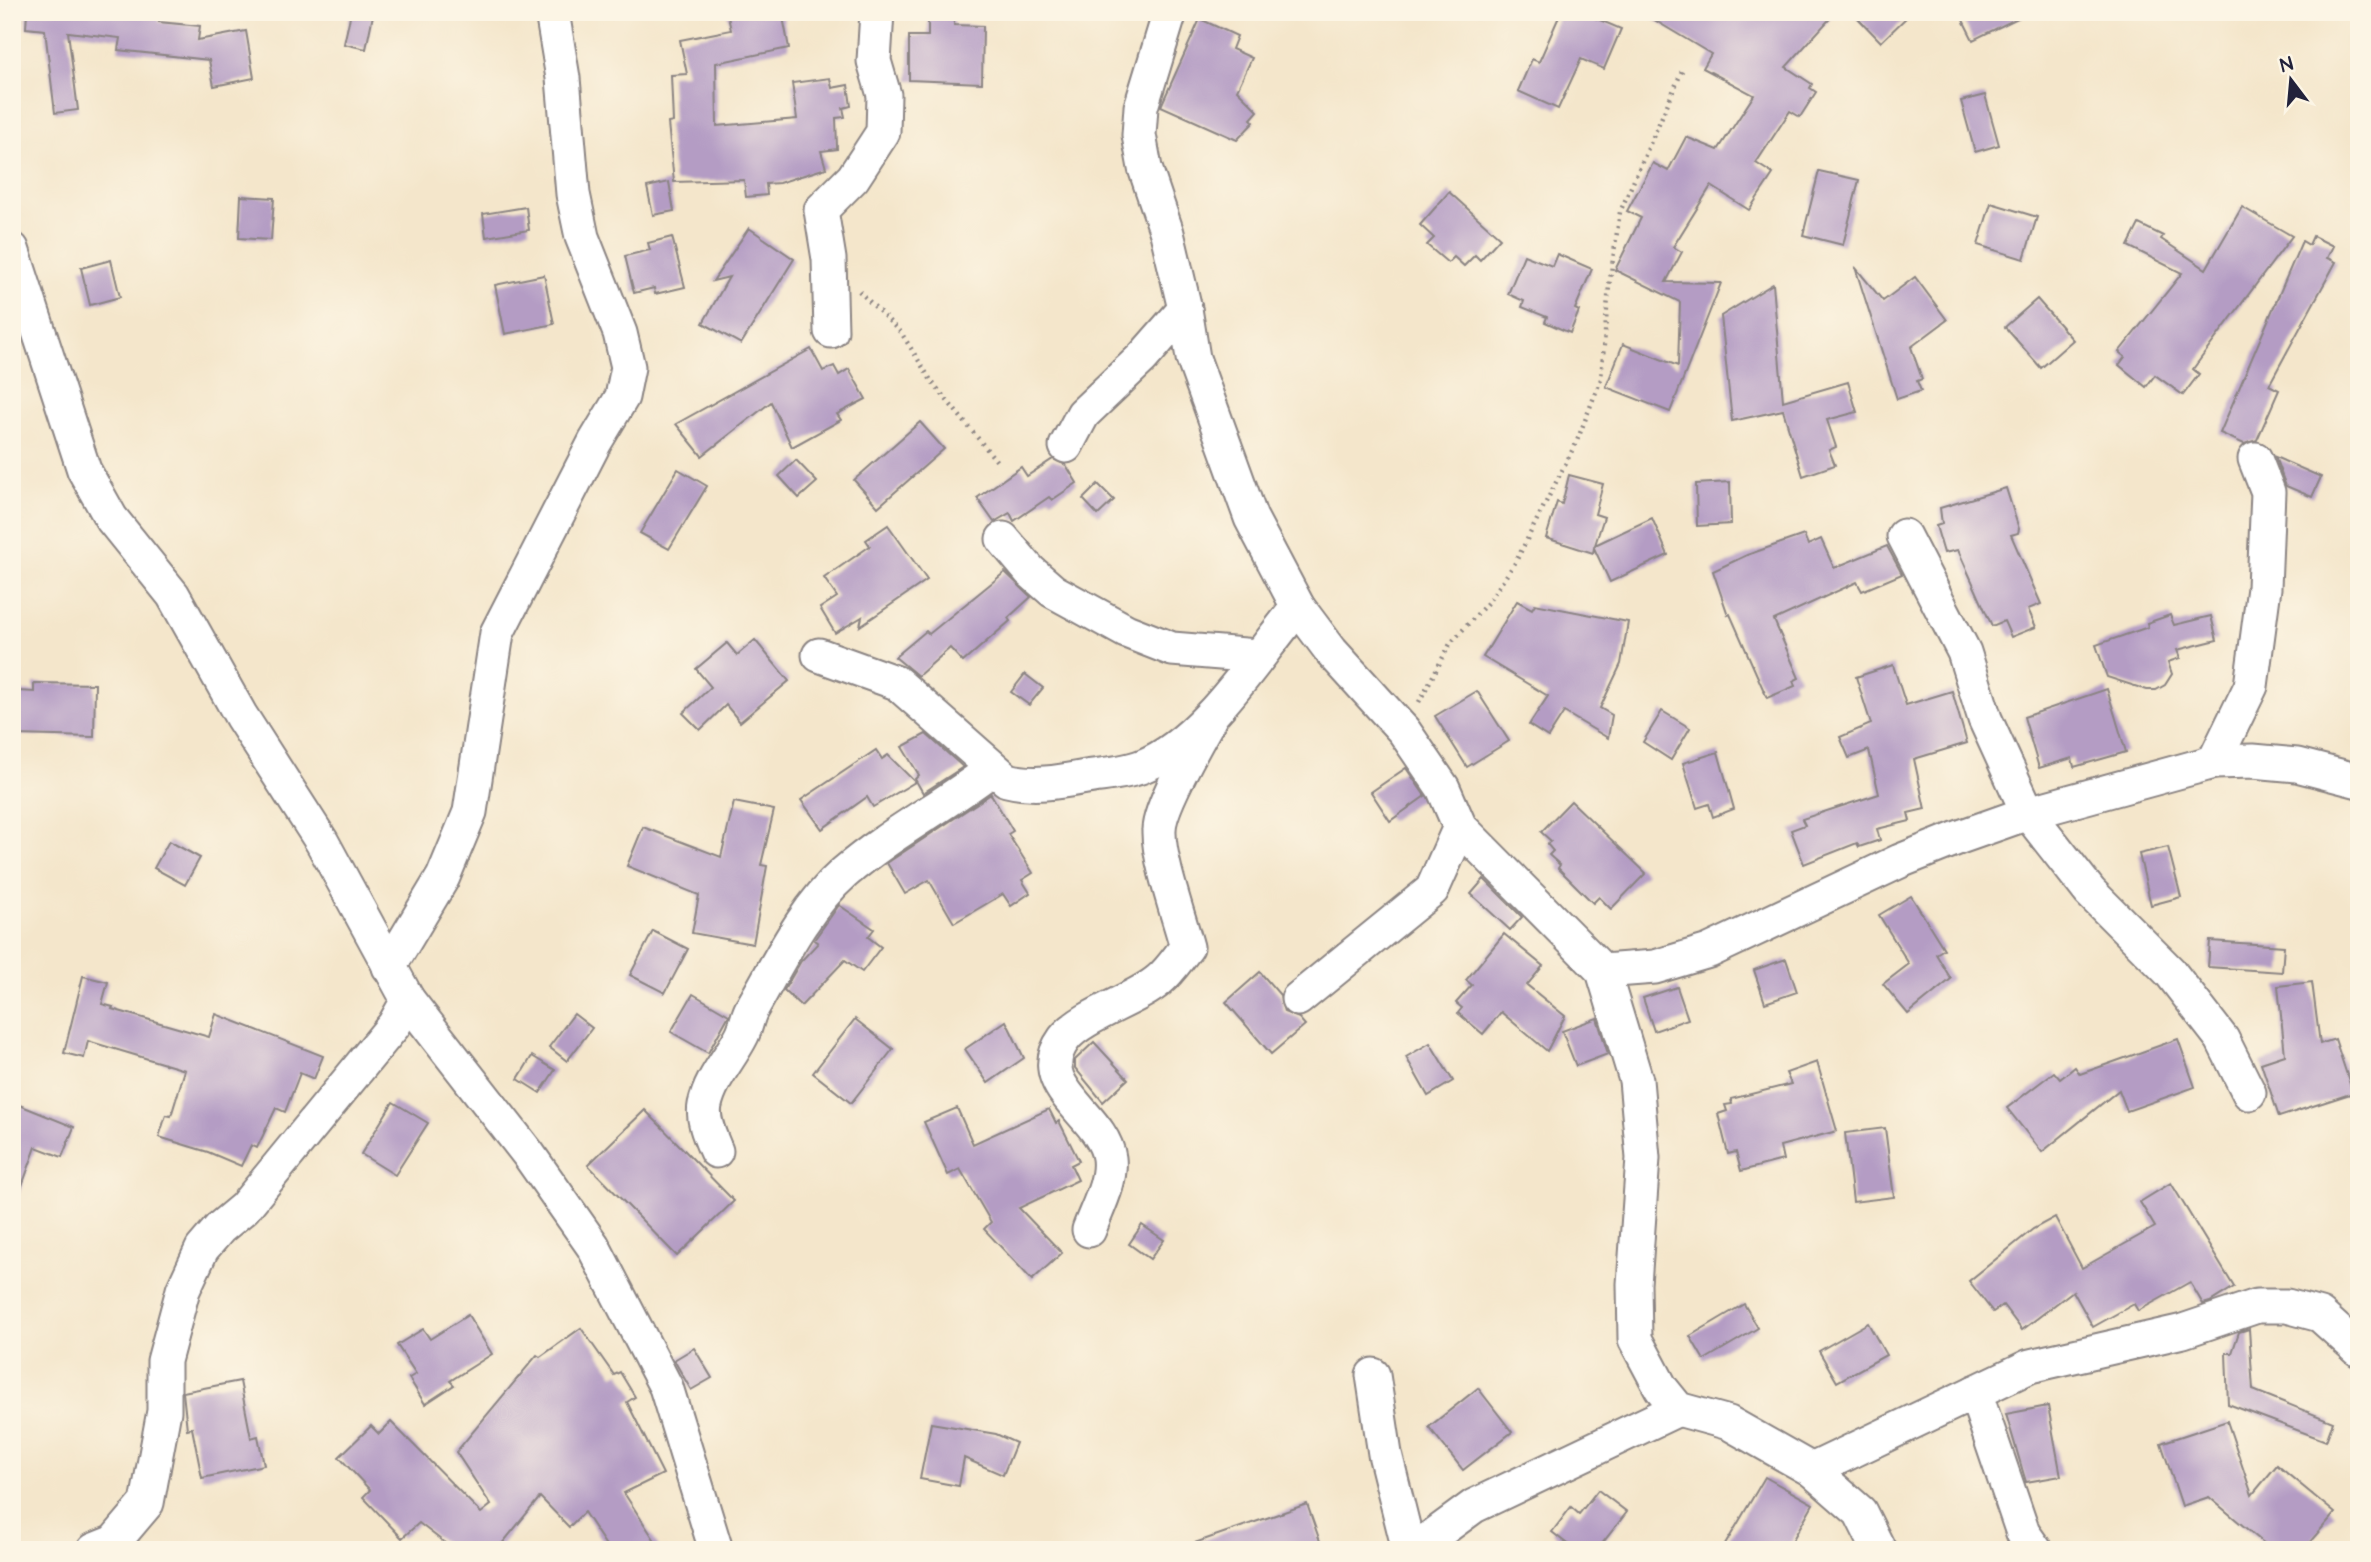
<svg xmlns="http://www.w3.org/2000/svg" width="2371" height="1562" font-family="'Architects Daughter',sans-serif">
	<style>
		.building { fill: #b49cc4 }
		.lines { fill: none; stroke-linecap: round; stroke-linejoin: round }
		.minor-casing { stroke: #8b8483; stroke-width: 37 }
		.path { stroke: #8b8483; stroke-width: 4.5; stroke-dasharray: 2 5; stroke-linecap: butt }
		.minor { stroke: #fff; stroke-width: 33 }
	</style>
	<rect width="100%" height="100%" fill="#fcf5e5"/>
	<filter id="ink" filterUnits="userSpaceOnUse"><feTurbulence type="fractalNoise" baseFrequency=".0143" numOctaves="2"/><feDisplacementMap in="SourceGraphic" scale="14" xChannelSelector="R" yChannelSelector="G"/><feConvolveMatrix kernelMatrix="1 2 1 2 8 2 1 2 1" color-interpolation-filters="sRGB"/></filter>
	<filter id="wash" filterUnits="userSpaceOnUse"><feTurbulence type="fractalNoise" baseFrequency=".00686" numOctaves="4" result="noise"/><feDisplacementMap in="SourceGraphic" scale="28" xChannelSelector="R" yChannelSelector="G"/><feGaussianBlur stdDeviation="1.57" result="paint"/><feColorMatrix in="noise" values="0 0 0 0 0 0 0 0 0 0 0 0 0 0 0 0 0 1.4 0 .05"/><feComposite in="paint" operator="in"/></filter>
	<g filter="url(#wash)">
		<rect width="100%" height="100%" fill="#f4e6cb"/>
		<g id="blocks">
			<!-- building -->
			<g class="building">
				<polygon points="27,12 160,12 159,22 200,26 198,40 246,31 254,78 214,86 209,60 118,50 120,38 68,32 78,110 55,113 45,30 26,28"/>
				<polygon points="351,12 373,15 366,49 344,44"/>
				<polygon points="727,12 782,12 789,48 716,63 717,126 797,119 792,83 830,78 832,88 848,85 851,106 843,108 845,117 836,118 837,149 821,151 826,168 779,183 766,184 767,195 746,197 744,180 674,182 668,123 673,122 671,75 687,74 680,40 731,30"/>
				<polygon points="928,12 954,12 954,25 983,26 982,83 909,80 909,36 928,36"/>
				<polygon points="1561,12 1581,12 1621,29 1604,69 1581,59 1558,109 1518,91 1532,59 1539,62"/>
				<polygon points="1641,12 1836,12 1786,67 1812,84 1810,88 1816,92 1800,117 1790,111 1756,163 1773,174 1749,210 1711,186 1673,247 1682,252 1666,282 1721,283 1670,412 1606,387 1623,344 1678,366 1680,302 1615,270 1641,218 1627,211 1653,163 1668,171 1686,137 1718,150 1754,95 1703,68 1711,54"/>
				<polygon points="1852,12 1912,12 1881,42"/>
				<polygon points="1959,12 2030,12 1973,40"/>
				<polygon points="1200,19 1237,36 1232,49 1252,58 1237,90 1258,111 1251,119 1254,122 1237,140 1161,106"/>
				<polygon points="1985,95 1999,145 1975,152 1961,101"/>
				<polygon points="1819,171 1859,180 1843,245 1803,235"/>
				<polygon points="669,182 674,211 653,215 647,187"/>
				<polygon points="1449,192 1500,238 1480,260 1475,255 1464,266 1454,257 1448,263 1427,245 1434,238 1420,225"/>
				<polygon points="241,196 274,198 271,240 239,238"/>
				<polygon points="1991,203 2037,217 2024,259 1978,245"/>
				<polygon points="526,207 529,230 486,237 483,214"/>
				<polygon points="2242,207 2292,236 2193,369 2199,374 2183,395 2155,375 2146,387 2119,365 2125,357 2119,352 2182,273 2128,246 2139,224 2163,236 2161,239 2206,269"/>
				<polygon points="749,228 794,259 741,344 703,323 729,277 713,281"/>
				<polygon points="2313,236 2333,246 2327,258 2336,262 2269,385 2279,390 2257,440 2244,444 2220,433 2302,241 2309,245"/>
				<polygon points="672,237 685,287 655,294 654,288 634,293 625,256 650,250 648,243"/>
				<polygon points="1557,254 1592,269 1575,309 1579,311 1570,333 1545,322 1547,317 1522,307 1524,301 1508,294 1524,255 1552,266"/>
				<polygon points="111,260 120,297 90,305 81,268"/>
				<polygon points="1855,267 1883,301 1915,277 1947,320 1911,347 1922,379 1917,381 1921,391 1897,399"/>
				<polygon points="544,275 554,324 505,334 495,285"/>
				<polygon points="1773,284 1783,401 1848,382 1857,412 1827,420 1836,447 1829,450 1835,465 1803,476 1783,410 1732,421 1721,316"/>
				<polygon points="2037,299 2073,340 2041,368 2005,327"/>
				<polygon points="811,349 823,371 834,366 839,375 849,369 866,399 837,414 841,420 792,447 771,402 702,456 676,424"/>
				<polygon points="920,422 944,449 878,507 854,480"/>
				<polygon points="2275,457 2321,477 2312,497 2286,486"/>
				<polygon points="1053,459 1066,465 1077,483 1052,500 1049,497 1014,521 1010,513 994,522 977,498 1021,467 1027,476"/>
				<polygon points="796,460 817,482 799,498 779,476"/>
				<polygon points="678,469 707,486 669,549 640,533"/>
				<polygon points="1569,475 1603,484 1595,514 1604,517 1595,545 1652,518 1668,555 1610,582 1594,548 1593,553 1546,538 1557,502 1562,504"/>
				<polygon points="1730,482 1731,524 1697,526 1696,484"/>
				<polygon points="1098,484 1114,500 1098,515 1083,499"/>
				<polygon points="2006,488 2019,529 2018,533 2011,535 2041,604 2028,609 2036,627 2011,637 2004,621 1992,626 1958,550 1944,553 1936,526 1942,524 1940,508"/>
				<polygon points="888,525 927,580 860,626 862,617 835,633 820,608 837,597 824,578 870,546 866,540"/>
				<polygon points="1804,535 1808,545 1821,539 1834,568 1887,546 1902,574 1862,591 1857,582 1774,620 1799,678 1793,681 1795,686 1767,698 1730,614 1728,615 1713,571 1747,555"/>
				<polygon points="1005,572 1031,597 1008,618 1010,621 963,662 950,648 918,676 895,657 926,631 929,634"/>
				<polygon points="1517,601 1532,609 1535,604 1628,622 1621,664 1600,708 1612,715 1608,738 1564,712 1548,737 1529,725 1548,696 1483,657"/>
				<polygon points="2170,615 2174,625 2211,616 2217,640 2177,650 2180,658 2168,662 2172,674 2165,685 2156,690 2147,690 2107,677 2096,645 2148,627 2147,623"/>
				<polygon points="755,640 789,681 740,722 726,705 700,730 683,713 711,687 696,669 727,643 737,655"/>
				<polygon points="1893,665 1906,705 1952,691 1967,743 1914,759 1925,809 1908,813 1910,821 1877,829 1880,840 1859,847 1857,843 1804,864 1791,830 1805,825 1802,819 1879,794 1869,750 1849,758 1840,737 1871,724 1856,677"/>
				<polygon points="1025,674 1043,688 1029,705 1011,692"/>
				<polygon points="34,683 95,684 94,737 17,735 18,691 34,692"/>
				<polygon points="2107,689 2126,752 2074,767 2072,758 2039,768 2024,717"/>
				<polygon points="1477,691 1509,741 1467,767 1435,716"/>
				<polygon points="1662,711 1690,728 1671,760 1643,742"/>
				<polygon points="926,734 963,767 923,793 915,779 919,775 902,747"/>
				<polygon points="876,750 882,759 888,755 915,782 873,807 867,797 822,829 801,800"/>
				<polygon points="1718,752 1734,809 1713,817 1709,804 1697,808 1683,763"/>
				<polygon points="1406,768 1425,796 1390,821 1371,792"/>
				<polygon points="991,794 1013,831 1008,834 1033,873 1022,880 1030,893 1011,906 1003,894 954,923 929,880 905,894 887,863"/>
				<polygon points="1571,801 1646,873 1611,909 1599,897 1593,903 1558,868 1560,865 1549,855 1553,851 1547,844 1551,841 1541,832"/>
				<polygon points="734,802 774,810 761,865 767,866 753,944 692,933 699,895 627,866 643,827 721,857"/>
				<polygon points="169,841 200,858 185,885 154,868"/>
				<polygon points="2168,847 2181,897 2151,905 2139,854"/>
				<polygon points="1484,879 1522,917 1510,930 1471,894"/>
				<polygon points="1911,896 1944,949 1936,954 1951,979 1908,1014 1883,984 1909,964 1879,915"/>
				<polygon points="839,905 874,929 868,937 881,947 862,972 845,960 801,1006 784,990 801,961 818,943 814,940"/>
				<polygon points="653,931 688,949 665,993 630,975"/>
				<polygon points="1504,934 1543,966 1527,985 1565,1016 1547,1051 1501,1012 1483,1034 1458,1013 1462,1008 1456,1003 1472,985 1466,980"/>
				<polygon points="2210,941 2284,946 2282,972 2208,967"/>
				<polygon points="1786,959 1797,992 1765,1003 1754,970"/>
				<polygon points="1260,972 1280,995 1284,1012 1299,1018 1305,1025 1271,1054 1226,1002"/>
				<polygon points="83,976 108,982 102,1004 113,1007 112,1009 209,1037 216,1014 323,1056 314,1079 300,1073 285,1112 276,1108 257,1148 251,1145 241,1166 208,1152 159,1137 166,1115 171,1116 185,1070 88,1041 84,1058 64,1053"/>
				<polygon points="2312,982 2320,1044 2335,1039 2353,1093 2279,1117 2261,1063 2285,1055 2278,986"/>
				<polygon points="1677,987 1688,1019 1654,1031 1643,998"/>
				<polygon points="693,994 729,1015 708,1053 671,1032"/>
				<polygon points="574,1014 592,1028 567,1061 549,1047"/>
				<polygon points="1597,1018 1608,1054 1576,1066 1562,1031"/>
				<polygon points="855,1019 893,1049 851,1103 813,1073"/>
				<polygon points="1006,1021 1024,1058 988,1083 965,1049"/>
				<polygon points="2178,1039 2195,1087 2127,1111 2119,1090 2042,1152 2007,1108 2054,1072 2060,1079 2075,1067 2080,1074"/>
				<polygon points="1094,1042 1128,1079 1103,1102 1075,1068 1075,1060"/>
				<polygon points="1430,1043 1453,1081 1428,1096 1406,1057"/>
				<polygon points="532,1056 555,1070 540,1093 518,1079"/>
				<polygon points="1817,1062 1837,1131 1780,1146 1783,1160 1741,1171 1736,1152 1728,1154 1718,1114 1727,1111 1725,1105 1732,1104 1731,1099 1791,1084 1786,1073"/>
				<polygon points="12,1102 74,1127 62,1157 36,1147 15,1205 12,1205"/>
				<polygon points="393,1102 428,1123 395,1175 361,1154"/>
				<polygon points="957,1108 973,1144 1049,1109 1056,1123 1059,1121 1079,1161 1071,1165 1078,1180 1019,1208 1062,1253 1032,1280 984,1229 991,1222 960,1169 948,1175 924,1122"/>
				<polygon points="645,1110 734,1201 677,1256 588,1165"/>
				<polygon points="1885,1128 1894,1197 1853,1202 1845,1133"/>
				<polygon points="2171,1183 2234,1287 2210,1302 2203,1304 2190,1282 2138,1311 2134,1304 2093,1327 2073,1291 2022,1330 2003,1305 1993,1312 1969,1281 2033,1229 2055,1217 2082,1268 2155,1227 2140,1202"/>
				<polygon points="1142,1225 1164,1240 1150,1259 1129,1244"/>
				<polygon points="1744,1304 1758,1328 1704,1360 1690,1336"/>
				<polygon points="468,1315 492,1354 450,1381 454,1385 425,1404 409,1378 416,1374 397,1345 423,1329 430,1339"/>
				<polygon points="1868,1323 1886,1355 1837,1382 1819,1351"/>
				<polygon points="581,1328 614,1375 620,1372 635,1397 627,1402 663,1474 624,1493 661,1550 609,1550 584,1512 569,1527 540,1497 497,1550 454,1550 419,1523 402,1538 363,1497 370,1490 339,1457 371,1426 379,1434 391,1422 481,1513 491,1505 456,1452 537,1355 540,1357"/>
				<polygon points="2249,1329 2253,1390 2333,1422 2326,1441 2228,1404 2226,1353 2232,1353 2239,1332"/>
				<polygon points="694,1348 712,1378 691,1390 674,1360"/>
				<polygon points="240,1381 251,1438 258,1436 264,1465 202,1478 192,1428 187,1429 183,1392"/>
				<polygon points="1478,1388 1512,1432 1463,1470 1429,1427"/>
				<polygon points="2048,1406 2061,1476 2026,1482 2006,1414"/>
				<polygon points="2227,1421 2252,1495 2277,1465 2335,1513 2303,1550 2272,1550 2209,1497 2182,1506 2161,1443"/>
				<polygon points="931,1423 996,1434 1016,1443 1003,1475 964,1458 959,1486 920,1479"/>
				<polygon points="1765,1477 1813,1504 1787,1550 1722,1550"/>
				<polygon points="1598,1490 1627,1512 1597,1550 1575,1550 1552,1532 1571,1507 1579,1514"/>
				<polygon points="1307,1504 1323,1550 1186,1550 1186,1546"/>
			</g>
		</g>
	</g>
	<g filter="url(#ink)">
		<use href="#blocks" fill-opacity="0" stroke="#8b8483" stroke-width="2"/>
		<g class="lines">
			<defs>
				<g id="minor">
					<polyline points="1170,12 1141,107 1139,135 1145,168 1167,233 1185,309 1193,358 1251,518 1298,607 1331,651 1404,731 1443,788 1460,827 1603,971 1636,1080 1643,1158 1634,1284 1635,1339 1661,1388 1678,1409 1729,1423 1812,1470 1860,1512 1879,1550"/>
					<polyline points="12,249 84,470 111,518 173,595 241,716 322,842 408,1000 529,1155 593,1246 666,1387 716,1550"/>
					<polyline points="831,331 829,259 821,210 853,178 883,132 884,95 874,61 877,12"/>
					<polyline points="1066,446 1083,414 1143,357 1185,309"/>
					<polyline points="1904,536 1964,652 1985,719 2028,813 2090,892 2170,972 2222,1039 2249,1093"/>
					<polyline points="1003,539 1030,571 1053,591 1126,631 1172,649 1257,656"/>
					<path d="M819,655L897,683L1007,780C1033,787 1059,782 1086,777C1104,774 1126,773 1143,766C1205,741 1256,657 1298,607"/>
					<polyline points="2214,762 2251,686 2264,588 2268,492 2255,459"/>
					<polyline points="389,967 443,877 470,812 497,633 595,442 622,397 628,367 620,333 582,237 573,194 563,78 552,12"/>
					<polyline points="1603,971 1655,967 1709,951 1900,861 1960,837 2028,813 2214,762 2253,761 2297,765 2359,781"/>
					<polyline points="1298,999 1432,890 1460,827"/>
					<path d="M716,1151C710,1137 702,1120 705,1105C711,1078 730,1059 742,1035C746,1027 747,1018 751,1010C777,965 804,908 844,873C889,834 944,806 992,769"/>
					<path d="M1089,1230C1097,1208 1112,1182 1109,1158C1103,1114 1029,1087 1064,1039C1081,1016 1138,999 1159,980C1170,971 1178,958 1187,947C1179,917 1158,859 1159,830C1159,807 1198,739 1211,716"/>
					<polyline points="1373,1375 1385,1454 1409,1550"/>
					<polyline points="1975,1392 2023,1533 2035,1550"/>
					<polyline points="1812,1470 2030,1366 2183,1331 2257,1306 2287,1306 2320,1315 2359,1350"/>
					<polyline points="94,1550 114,1542 147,1503 164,1411 164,1361 183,1290 202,1249 220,1228 244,1208 394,1025 408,1000"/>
					<polyline points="1414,1550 1474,1506 1678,1409"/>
				</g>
			</defs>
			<!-- minor casing -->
			<use href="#minor" class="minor-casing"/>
			<!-- path -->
			<g class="path">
				<polyline points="859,291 902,334 932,382 999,464"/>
				<polyline points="1419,702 1450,644 1489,601 1515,563 1577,441 1601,379 1609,286 1620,212 1682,71"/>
			</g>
			<!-- minor -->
			<use href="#minor" class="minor"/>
		</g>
	</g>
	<!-- margin -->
	<rect width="2371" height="1562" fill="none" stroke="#fcf5e5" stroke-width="42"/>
	<!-- north arrow -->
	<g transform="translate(2291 80) rotate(344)" stroke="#fcf5e5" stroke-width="5" paint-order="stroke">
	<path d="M0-5L12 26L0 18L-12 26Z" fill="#22223b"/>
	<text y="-10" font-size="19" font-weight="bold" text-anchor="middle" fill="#22223b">N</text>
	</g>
</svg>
